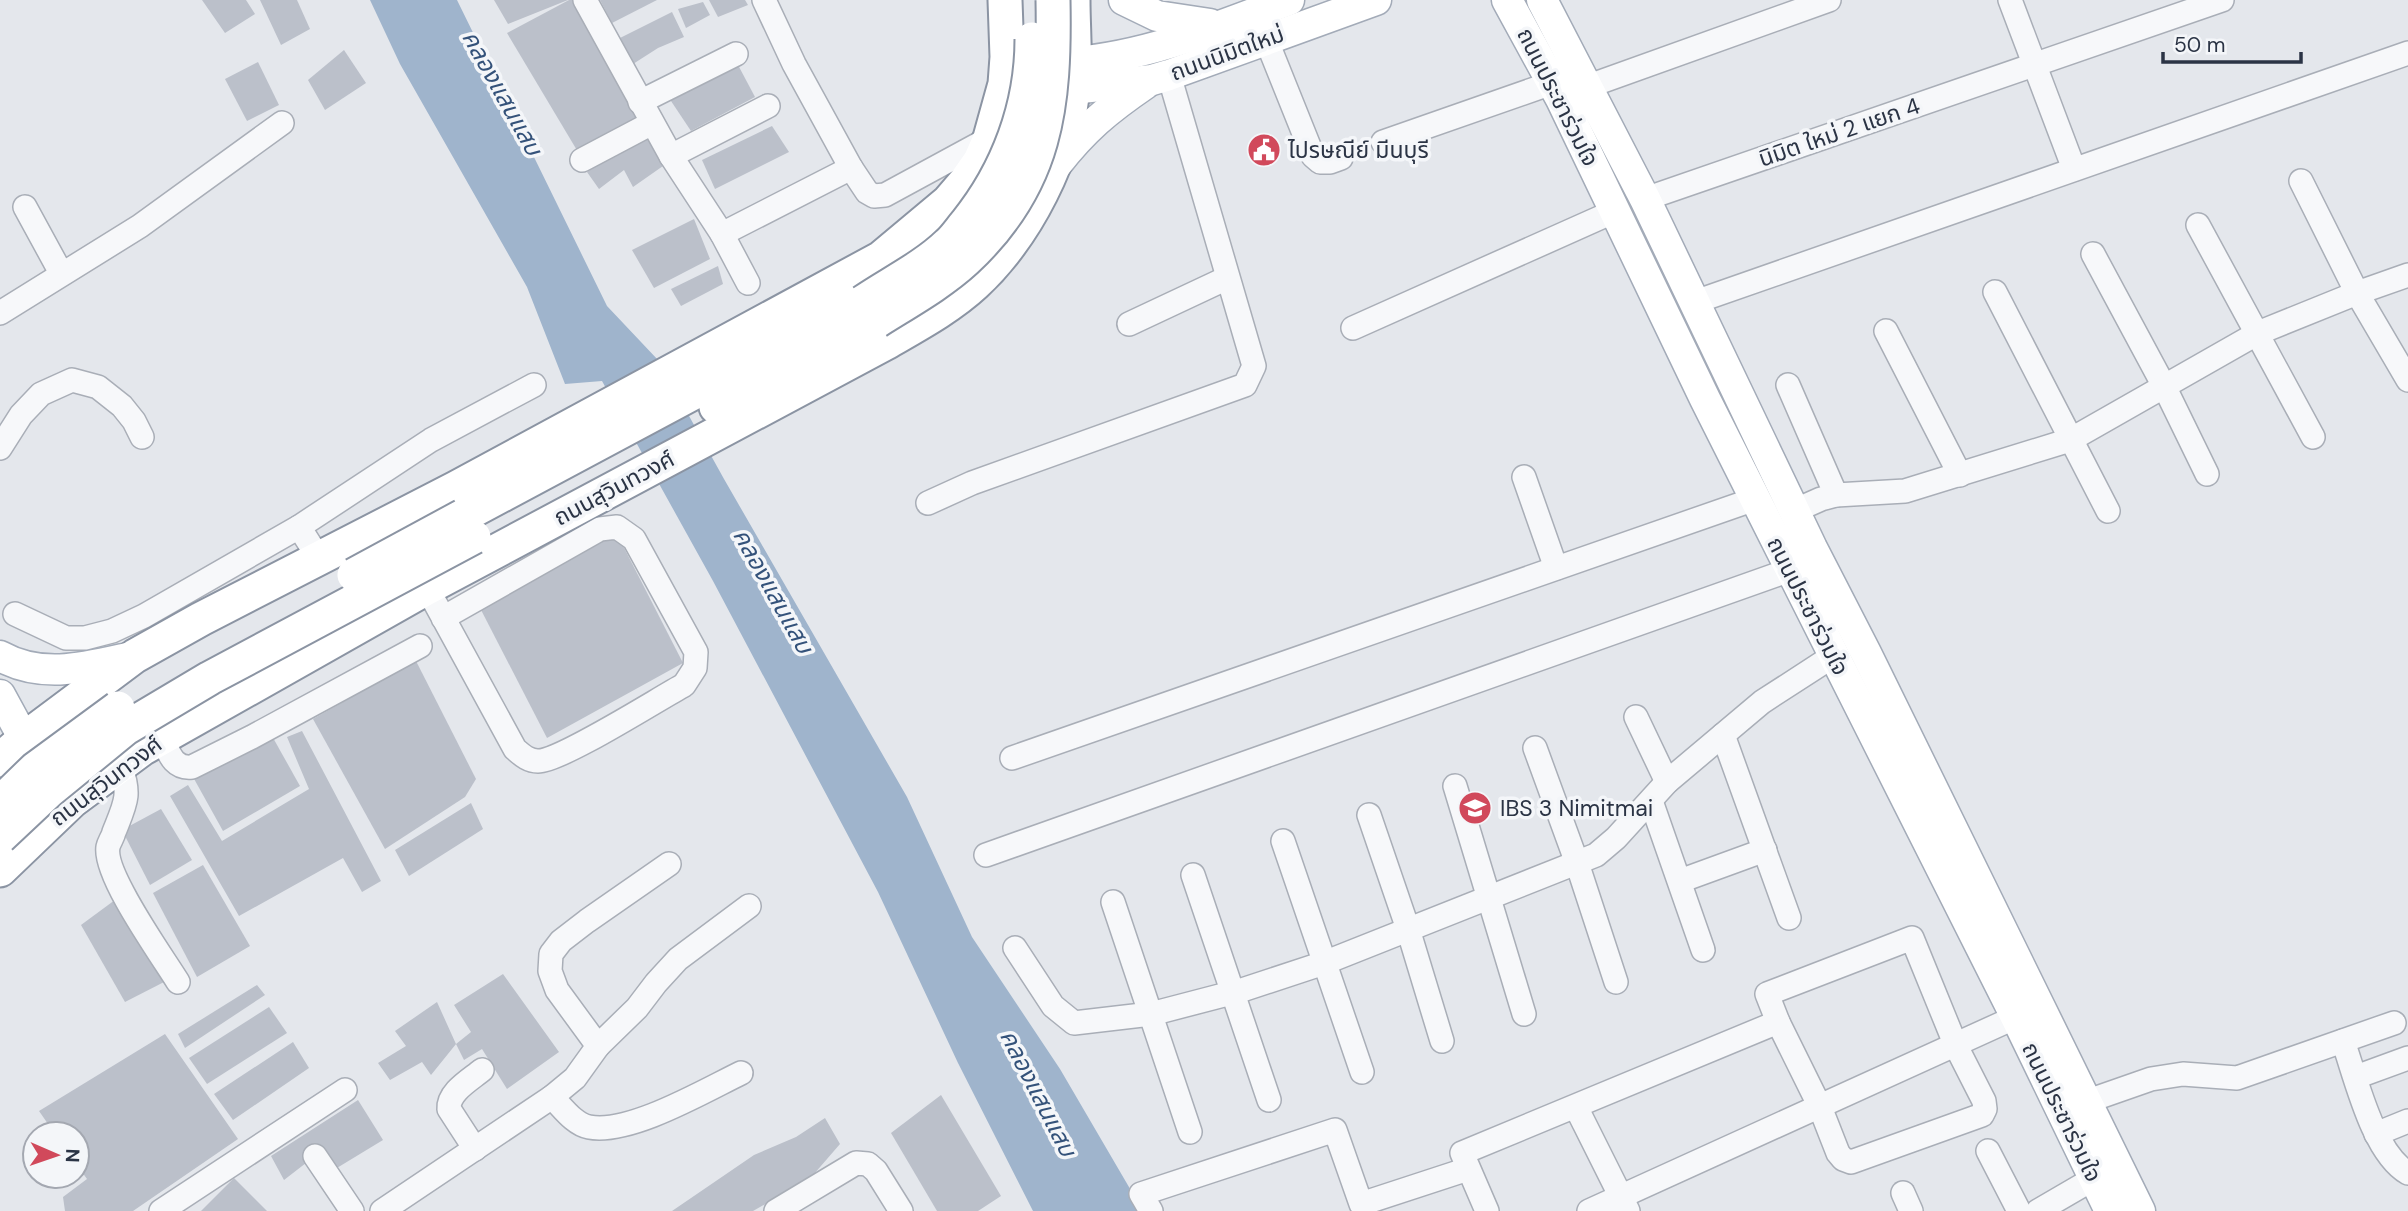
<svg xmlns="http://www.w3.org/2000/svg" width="2408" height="1211" font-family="'DM Sans','Noto Sans Thai',sans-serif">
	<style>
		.water { fill: #9fb4cc }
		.building { fill: #bbc0ca }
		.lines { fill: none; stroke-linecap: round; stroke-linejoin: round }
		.minor-casing { stroke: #a9aeb7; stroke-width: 26 }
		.major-casing { stroke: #a3abb8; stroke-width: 33 }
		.highway-casing { stroke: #8b94a3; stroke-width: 37 }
		.minor { stroke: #f7f8fa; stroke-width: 23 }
		.major { stroke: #fff; stroke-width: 30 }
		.highway { stroke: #fff; stroke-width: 33 }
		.highway-bridge-casing { stroke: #8b94a3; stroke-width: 37; stroke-linecap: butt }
		.highway-bridge { stroke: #fff; stroke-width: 33 }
		.labels { text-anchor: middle; stroke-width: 7; stroke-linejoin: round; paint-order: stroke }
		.street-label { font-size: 23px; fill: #2b3445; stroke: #f4f6f9 }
		.poi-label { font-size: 23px; fill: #2b3445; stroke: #f4f6f9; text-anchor: start }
		.water-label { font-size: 24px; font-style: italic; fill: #34527a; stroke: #f4f6f9 }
	</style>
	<rect width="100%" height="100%" fill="#e4e7ec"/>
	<!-- water -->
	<polygon class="water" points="370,0 457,0 607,306 658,360 724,479 907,797 972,937 1060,1069 1143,1211 1033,1211 958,1063 878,892 713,581 602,381 565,384 527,287 400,64"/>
	<!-- building -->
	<g class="building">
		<polygon points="202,0 246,0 255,14 225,33"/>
		<polygon points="260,0 297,0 310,29 281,45"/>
		<polygon points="494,0 568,0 508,24"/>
		<polygon points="569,0 572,0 638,118 578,152 507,33"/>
		<polygon points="600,0 657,0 612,23"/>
		<polygon points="709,0 745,0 748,5 718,17"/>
		<polygon points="703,2 710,15 686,28 678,9"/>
		<polygon points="672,12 684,37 658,48 633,64 620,38"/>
		<polygon points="344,50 366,83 325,110 308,80"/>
		<polygon points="258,62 279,105 247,121 225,79"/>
		<polygon points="738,65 755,97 691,131 669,98"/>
		<polygon points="772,126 789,152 715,189 702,160"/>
		<polygon points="649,133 663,166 633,187 624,170 599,189 587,172"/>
		<polygon points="694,219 710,259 654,288 632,250"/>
		<polygon points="718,266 723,284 681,306 671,289"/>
		<polygon points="617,534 683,663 547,738 479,606"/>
		<polygon points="416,661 476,779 465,797 385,849 313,719"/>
		<polygon points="302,731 381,881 362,892 343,858 239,916 170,796 188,785 222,841 309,789 287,737"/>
		<polygon points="272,736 300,786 223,831 193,777"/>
		<polygon points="471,803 483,829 409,876 395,850"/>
		<polygon points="161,809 192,860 150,885 122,830"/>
		<polygon points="203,865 250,946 197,977 153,893"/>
		<polygon points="119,897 166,981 125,1002 81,925"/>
		<polygon points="503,974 559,1052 507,1089 482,1049 464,1060 456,1044 471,1032 454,1005"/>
		<polygon points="257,985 265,995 185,1048 178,1034"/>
		<polygon points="437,1002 456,1044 431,1075 422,1062 390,1080 378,1063 406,1046 395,1031"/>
		<polygon points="269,1007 287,1033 207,1084 189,1058"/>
		<polygon points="165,1034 238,1139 133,1211 65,1211 63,1197 87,1179 77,1165 77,1134 55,1134 39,1111"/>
		<polygon points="293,1042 309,1068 233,1120 214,1094"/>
		<polygon points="941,1095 1001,1196 978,1211 937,1211 891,1133"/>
		<polygon points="358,1100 383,1140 327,1174 315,1156 284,1180 271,1156"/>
		<polygon points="825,1118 840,1144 814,1174 778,1197 753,1211 672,1211 754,1155 796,1137"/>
		<polygon points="234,1178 267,1211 201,1211"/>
	</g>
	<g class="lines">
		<defs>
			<g id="minor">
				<polyline points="585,0 671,156"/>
				<polyline points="764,0 794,64 851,168 867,192 874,196 885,195 990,138"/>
				<polyline points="2010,0 2074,169"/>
				<polyline points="1266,39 1313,156 1320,162 1330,162 1341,158"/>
				<polyline points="1589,86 1829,0"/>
				<polyline points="640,102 736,54"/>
				<polyline points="768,106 671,156 722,234 851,168"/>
				<polyline points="1383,142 1552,83"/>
				<polyline points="582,160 652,123"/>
				<polyline points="2301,181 2357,293 2408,380"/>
				<polyline points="1645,199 2222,0"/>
				<polyline points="25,207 61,273"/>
				<polyline points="2198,225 2313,437"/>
				<polyline points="722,234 748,283"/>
				<polyline points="2093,254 2165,388 2207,474"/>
				<polyline points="1995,292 2108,511"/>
				<polyline points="1695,302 2408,53"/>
				<polyline points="0,313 140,226 282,123"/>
				<polyline points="1129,324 1227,278"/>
				<polyline points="1353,328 1615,211"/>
				<polyline points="1886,331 1960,475"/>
				<polyline points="1788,385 1836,495"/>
				<polyline points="0,448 21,415 41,394 72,380 98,387 122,406 134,421 142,437"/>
				<polyline points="1524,477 1556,568"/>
				<polyline points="928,503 972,483 1245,385 1254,366 1169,75"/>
				<polyline points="1794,511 1821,499 1836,495 1905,491 2070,440 2258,333 2357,293 2408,275"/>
				<polyline points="299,527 431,440 534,385"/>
				<path d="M427,588L515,749C522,755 528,761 538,761C561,761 658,699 684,685L695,668L696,652L634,539L617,527L600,529L443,618"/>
				<polyline points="15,614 66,638 85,638 112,631 144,616 299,527 320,560"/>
				<polyline points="1636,717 1667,782"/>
				<polyline points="1723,735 1789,918"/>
				<path d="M162,738C169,753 173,769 192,767L252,737L420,646"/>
				<polyline points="1535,748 1577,863 1616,982"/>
				<polyline points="1012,758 1755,499"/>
				<path d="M120,765C131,795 126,802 114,832C113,837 109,842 108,847C103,874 162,956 178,982"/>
				<polyline points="1455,786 1524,1014"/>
				<polyline points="1651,801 1703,950"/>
				<polyline points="1369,815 1408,929 1442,1041"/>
				<polyline points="1283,841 1362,1072"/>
				<polyline points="986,855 1790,570"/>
				<polyline points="1193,875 1269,1100"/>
				<polyline points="1680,881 1765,850"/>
				<polyline points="1113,902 1190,1132"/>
				<polygon points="1912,938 1956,1046 1984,1101 1985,1109 1982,1115 1851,1162 1843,1159 1838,1153 1820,1107 1778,1022 1767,994"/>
				<polyline points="1015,948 1053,1006 1074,1023 1151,1014 1239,991 1324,963 1596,855 1616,838 1667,782 1762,702 1833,656"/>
				<path d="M2343,1041C2356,1078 2373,1153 2408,1173"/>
				<polyline points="598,1046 637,1008 656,983 678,959 749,906"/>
				<polyline points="2356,1077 2408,1058"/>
				<path d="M552,1097C563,1108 574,1124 589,1127C629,1135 704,1091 741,1073"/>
				<polyline points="2088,1101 2151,1079 2183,1074 2237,1078 2394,1023"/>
				<polyline points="1576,1107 1628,1211"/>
				<polyline points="2376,1134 2408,1121"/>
				<path d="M475,1149L449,1109C448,1092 470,1080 482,1070"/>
				<polyline points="1988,1151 2019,1211"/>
				<polyline points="315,1156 352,1211"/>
				<polyline points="1903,1193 1911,1211"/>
				<polyline points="161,1211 345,1090"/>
				<polyline points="382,1211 552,1097 575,1078 598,1046 557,990 550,971 551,954 561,941 587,921 669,864"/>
				<polyline points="776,1211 856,1163 868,1164 876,1171 901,1211"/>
				<polyline points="1151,1211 1141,1194 1335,1130 1361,1204 1468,1169"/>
				<polyline points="1487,1211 1462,1153 1778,1022"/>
				<polyline points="1589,1211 2016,1017"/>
				<polyline points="2038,1211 2093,1179"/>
			</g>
			<g id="major">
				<polyline points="1124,0 1157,16 1210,24"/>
				<polyline points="1507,0 1561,99 1705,399 2016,1017 2110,1211"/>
				<polyline points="1542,0 1645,199 1812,548 1866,653 2140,1211"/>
				<path d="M1074,62C1149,56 1220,26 1289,0"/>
				<polyline points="1073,89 1152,80 1169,75 1376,0"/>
				<path d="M1056,165C1084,129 1107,110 1145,84"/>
				<path d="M0,656C43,680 87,667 132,657"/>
				<polyline points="0,695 24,739"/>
			</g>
			<g id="highway">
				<polyline points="716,407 877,321"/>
				<polyline points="463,516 863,302"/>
				<polyline points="0,760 24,739 135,656 201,619 456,488 881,258 948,202 966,181 980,161 990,138 1005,84 1007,57 1005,0"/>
				<path d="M0,870L72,801L142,749L427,588L886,343C917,325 949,308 975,284C1026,236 1068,156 1073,86C1076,57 1073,29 1073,0"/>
			</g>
		</defs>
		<!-- minor casing -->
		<use href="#minor" class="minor-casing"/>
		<!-- major casing -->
		<use href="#major" class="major-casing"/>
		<!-- highway casing -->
		<use href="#highway" class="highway-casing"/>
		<!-- minor -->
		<use href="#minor" class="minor"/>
		<!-- major -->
		<use href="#major" class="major"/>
		<!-- highway -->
		<use href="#highway" class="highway"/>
		<defs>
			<g id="highway-bridge">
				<path d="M863,302C891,283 924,267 948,244C955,238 960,230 966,223C1008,171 1032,106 1032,39"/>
				<path d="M877,321C907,302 940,284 966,260C1047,184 1055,106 1053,0"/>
				<polyline points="354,575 463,516"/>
				<polyline points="0,803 35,769 118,708"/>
				<polyline points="0,837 49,791 126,728 210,678 474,537"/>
			</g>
		</defs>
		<!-- highway-bridge casing -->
		<use href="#highway-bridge" class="highway-bridge-casing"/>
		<!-- highway-bridge -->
		<use href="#highway-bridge" class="highway-bridge"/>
	</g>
	<!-- icons -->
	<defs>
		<symbol id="civic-disc" viewBox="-11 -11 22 22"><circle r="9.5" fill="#d1495b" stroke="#f4f6f9"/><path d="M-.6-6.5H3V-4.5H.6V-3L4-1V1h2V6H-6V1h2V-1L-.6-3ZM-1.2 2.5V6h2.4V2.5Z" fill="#fff"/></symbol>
		<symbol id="school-disc" viewBox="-11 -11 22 22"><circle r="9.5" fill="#d1495b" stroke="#f4f6f9"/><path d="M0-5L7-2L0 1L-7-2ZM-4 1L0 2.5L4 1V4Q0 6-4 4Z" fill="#fff"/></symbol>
	</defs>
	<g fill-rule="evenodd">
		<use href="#civic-disc" x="1245" y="131" width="38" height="38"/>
		<use href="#school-disc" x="1456" y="789" width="38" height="38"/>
	</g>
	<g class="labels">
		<!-- street labels -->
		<g class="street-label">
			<text transform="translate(1227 53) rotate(-20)" y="8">ถนนนิมิตใหม่</text>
			<text transform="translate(1558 97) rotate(63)" y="8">ถนนประชาร่วมใจ</text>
			<text transform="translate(1839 132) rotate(-19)" y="8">นิมิต ใหม่ 2 แยก 4</text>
			<text transform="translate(614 488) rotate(-28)" y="8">ถนนสุวินทวงศ์</text>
			<text transform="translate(1808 606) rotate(63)" y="8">ถนนประชาร่วมใจ</text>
			<text transform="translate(106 781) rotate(-37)" y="8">ถนนสุวินทวงศ์</text>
			<text transform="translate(2062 1112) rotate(64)" y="8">ถนนประชาร่วมใจ</text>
		</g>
		<!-- poi labels -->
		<g class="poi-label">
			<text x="1288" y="158">ไปรษณีย์ มีนบุรี</text>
			<text x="1500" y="816">IBS 3 Nimitmai</text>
		</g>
		<!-- water labels -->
		<g class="water-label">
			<text transform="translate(502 93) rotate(61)" y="8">คลองแสนแสบ</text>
			<text transform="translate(773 591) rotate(61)" y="8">คลองแสนแสบ</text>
			<text transform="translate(1038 1093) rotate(63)" y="8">คลองแสนแสบ</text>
		</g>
	</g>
	<!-- north arrow -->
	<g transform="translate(56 1155) rotate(92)"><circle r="33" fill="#f4f6f9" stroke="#a4a8b1" stroke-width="2"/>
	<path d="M0-5L12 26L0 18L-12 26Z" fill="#d1495b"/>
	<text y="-10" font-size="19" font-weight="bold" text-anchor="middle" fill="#2b3445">N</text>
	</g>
	<!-- scale -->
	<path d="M2163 52v10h138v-10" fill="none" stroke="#2b3445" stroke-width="3.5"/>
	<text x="2174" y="52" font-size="21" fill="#2b3445" stroke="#f4f6f9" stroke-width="5" paint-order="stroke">50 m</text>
</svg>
